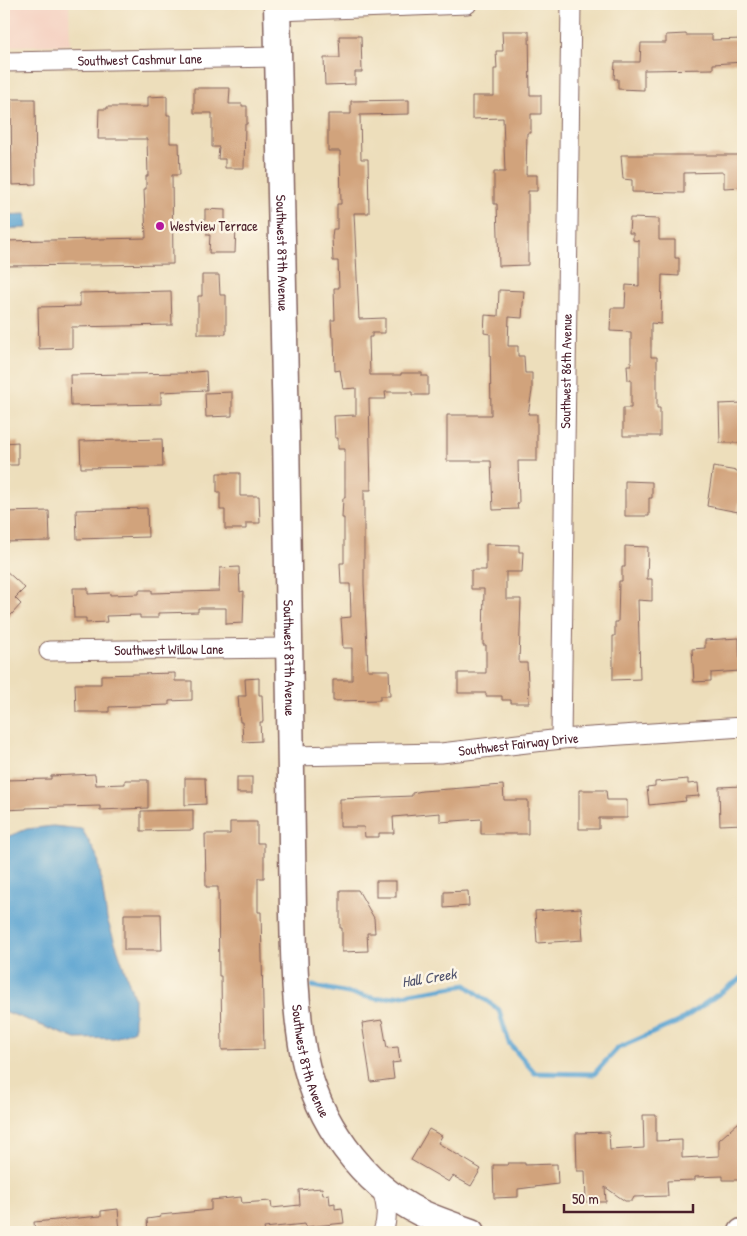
<svg xmlns="http://www.w3.org/2000/svg" width="747" height="1236" font-family="'Patrick Hand',sans-serif">
	<style>
		.built { fill: #f5d2c2 }
		.water { fill: #5ca4d2; stroke: #53627e }
		.lines { fill: none; stroke-linecap: round; stroke-linejoin: round }
		.stream { stroke: #5ca4d2; stroke-width: 5 }
		.building { fill: #d1a37b }
		.street-casing { stroke: #83625d; stroke-width: 21 }
		.secondary-casing { stroke: #83625d; stroke-width: 29 }
		.street { stroke: #fff; stroke-width: 19 }
		.secondary { stroke: #fff; stroke-width: 26 }
		.poi-dot { fill: #b5179e; stroke: #fcf5e5; stroke-width: 2 }
		.labels { text-anchor: middle; stroke-width: 5; stroke-linejoin: round; paint-order: stroke }
		.street-label { font-size: 14px; fill: #4a1f2b; stroke: #fcf5e5 }
		.poi-label { font-size: 14px; fill: #4a1f2b; stroke: #fcf5e5; text-anchor: start }
		.water-label { font-size: 15px; font-style: italic; fill: #51546e; stroke: #fcf5e5 }
	</style>
	<rect width="100%" height="100%" fill="#fcf5e5"/>
	<filter id="ink" filterUnits="userSpaceOnUse"><feTurbulence type="fractalNoise" baseFrequency=".02" numOctaves="2"/><feDisplacementMap in="SourceGraphic" scale="10" xChannelSelector="R" yChannelSelector="G"/><feConvolveMatrix kernelMatrix="1 2 1 2 8 2 1 2 1" color-interpolation-filters="sRGB"/></filter>
	<filter id="wash" filterUnits="userSpaceOnUse"><feTurbulence type="fractalNoise" baseFrequency=".0096" numOctaves="4" result="noise"/><feDisplacementMap in="SourceGraphic" scale="20" xChannelSelector="R" yChannelSelector="G"/><feGaussianBlur stdDeviation="1.12" result="paint"/><feColorMatrix in="noise" values="0 0 0 0 0 0 0 0 0 0 0 0 0 0 0 0 0 1.4 0 .05"/><feComposite in="paint" operator="in"/></filter>
	<g filter="url(#wash)">
		<rect width="100%" height="100%" fill="#eddebb"/>
		<!-- built -->
		<polygon class="built" points="4,4 69,4 70,45 4,46"/>
		<!-- water -->
		<g class="water">
			<polygon points="26,214 27,228 4,229 4,215"/>
			<polygon points="53,826 82,829 98,858 107,919 134,997 134,1030 115,1038 76,1039 4,1011 4,838 27,829"/>
		</g>
		<g class="lines">
			<!-- stream -->
			<polyline class="stream" points="313,986 378,999 466,985 499,1010 509,1043 535,1073 594,1074 618,1048 680,1021 743,977"/>
		</g>
		<g id="blocks">
			<!-- building -->
			<g class="building">
				<polygon points="502,31 529,31 530,95 541,95 541,114 531,114 531,133 527,133 526,175 537,175 537,191 528,191 528,265 499,266 497,204 494,204 494,172 505,172 503,118 472,119 472,96 494,96 494,69 497,69 496,51 503,51"/>
				<polygon points="686,34 686,35 712,35 712,40 743,39 743,62 713,64 713,69 644,70 644,90 618,89 618,79 614,79 615,62 640,62 641,43 666,43 666,35"/>
				<polygon points="339,36 361,36 362,72 355,72 355,84 325,85 324,58 340,58"/>
				<polygon points="194,88 230,88 229,104 242,104 242,106 247,106 247,124 245,124 244,168 225,168 225,159 218,159 219,147 212,147 212,113 194,113"/>
				<polygon points="167,96 167,115 170,115 170,143 179,143 180,175 172,175 173,264 4,266 4,241 146,238 144,189 146,189 146,176 148,176 147,139 98,139 99,109 107,109 107,107 148,107 148,97"/>
				<polygon points="11,99 35,99 36,184 12,185"/>
				<polygon points="409,100 409,114 360,115 361,159 368,159 369,213 354,213 359,319 385,318 385,333 372,333 372,337 369,337 370,375 401,375 401,373 422,373 422,376 428,376 428,395 412,395 412,392 385,392 386,399 369,399 371,490 364,490 364,584 368,670 389,670 390,696 380,696 380,700 333,701 333,680 352,680 352,648 343,648 341,618 351,617 350,584 341,584 340,563 344,563 344,518 342,518 343,498 345,498 345,449 338,449 338,438 335,438 334,416 356,415 356,388 343,389 340,370 335,371 334,337 332,337 331,320 335,320 334,288 339,288 338,261 333,261 332,237 333,229 337,229 337,204 341,204 340,151 328,151 328,114 351,114 351,101"/>
				<polygon points="621,155 743,155 743,187 724,188 724,172 684,173 684,193 632,192 632,180 623,179"/>
				<polygon points="205,209 225,210 225,225 236,225 235,253 209,253 210,235 207,235 207,223 205,223"/>
				<polygon points="630,218 659,219 659,240 675,240 675,258 679,258 679,276 662,275 661,324 651,323 651,357 657,357 657,408 660,408 660,436 623,436 623,408 631,408 631,380 628,380 627,365 631,365 631,332 610,331 611,308 625,308 626,285 639,286 639,241 633,240 633,233 629,233"/>
				<polygon points="202,275 219,275 220,295 226,295 226,334 198,334 198,296 202,296"/>
				<polygon points="499,290 524,291 522,318 509,317 508,346 518,346 518,356 524,356 525,373 532,373 532,391 528,414 537,414 537,461 518,461 519,503 517,504 518,509 493,510 491,461 447,461 447,415 491,415 490,334 484,333 485,315 498,316"/>
				<polygon points="171,291 172,325 72,327 72,348 39,349 38,307 80,306 80,293"/>
				<polygon points="206,371 207,390 161,392 161,404 71,406 70,375 184,373"/>
				<polygon points="232,392 232,416 206,417 205,393"/>
				<polygon points="743,403 743,443 720,443 719,404"/>
				<polygon points="162,439 163,467 81,468 80,441"/>
				<polygon points="18,442 18,465 4,465 4,443"/>
				<polygon points="713,467 743,472 738,512 707,506"/>
				<polygon points="217,473 240,473 240,496 259,496 260,523 246,523 246,529 225,529 225,510 220,510 220,492 217,492"/>
				<polygon points="625,481 652,482 652,498 649,498 649,516 625,516"/>
				<polygon points="147,508 148,537 77,539 76,510"/>
				<polygon points="49,511 50,541 4,542 4,512"/>
				<polygon points="486,544 519,545 519,552 523,552 522,572 506,572 506,599 521,599 519,663 527,663 529,703 511,703 511,700 502,700 502,696 486,696 486,693 458,693 458,673 486,673 486,645 483,645 484,589 471,589 471,570 486,570"/>
				<polygon points="625,546 648,547 647,579 652,579 652,601 638,600 640,679 613,680 613,636 615,636 615,622 618,622 619,581 622,581 622,567 625,567"/>
				<polygon points="239,567 240,592 244,591 243,623 226,624 226,608 198,608 198,612 158,613 158,618 140,618 140,615 106,616 107,622 86,623 86,618 74,618 73,588 88,588 88,594 110,593 110,595 139,594 139,590 152,590 152,593 219,591 220,568"/>
				<polygon points="4,569 25,588 15,598 21,604 4,623"/>
				<polygon points="739,638 740,671 711,673 711,681 694,682 692,649 705,648 705,640"/>
				<polygon points="175,673 175,681 192,681 192,700 169,701 169,705 109,707 109,712 76,712 75,684 101,684 101,675"/>
				<polygon points="259,678 259,695 262,695 263,722 260,722 261,741 243,742 242,722 240,722 238,696 246,696 245,679"/>
				<polygon points="95,774 96,785 125,784 125,780 148,780 148,808 100,810 100,806 26,808 26,809 4,810 4,780 51,779 51,776"/>
				<rect x="237" y="777" width="15" height="16"/>
				<polygon points="185,778 205,778 206,804 185,805"/>
				<polygon points="688,779 688,784 698,783 699,796 685,797 686,801 649,805 647,787 655,786 655,782"/>
				<polygon points="503,785 504,800 528,800 528,834 481,834 481,819 440,822 440,813 393,817 394,833 379,833 379,837 365,837 364,827 340,827 340,799 412,796 412,793 422,791"/>
				<polygon points="743,786 743,824 720,825 719,787"/>
				<polygon points="579,790 606,790 607,800 627,800 627,818 599,818 599,829 579,829"/>
				<polygon points="193,810 193,830 141,831 141,811"/>
				<polygon points="230,822 257,822 257,843 264,843 264,878 258,878 258,912 261,912 264,1049 222,1050 221,976 219,976 218,887 206,887 205,834 230,834"/>
				<rect x="376" y="881" width="20" height="16"/>
				<polygon points="340,890 358,890 374,918 375,933 367,933 368,951 342,952 342,928 340,928"/>
				<polygon points="468,891 469,906 444,908 444,892"/>
				<polygon points="581,908 583,940 537,943 535,911"/>
				<polygon points="124,914 161,914 162,950 124,950"/>
				<polygon points="382,1020 387,1048 398,1047 400,1062 392,1063 394,1079 371,1082 362,1023"/>
				<polygon points="643,1115 656,1115 656,1141 682,1140 682,1158 719,1156 719,1140 739,1122 740,1161 743,1161 743,1180 723,1180 723,1176 695,1177 695,1180 667,1181 668,1196 634,1197 632,1201 625,1201 605,1187 606,1202 586,1202 585,1171 577,1171 576,1133 609,1132 610,1150 644,1148"/>
				<polygon points="429,1129 442,1136 438,1143 481,1169 471,1186 453,1176 449,1182 411,1160"/>
				<polygon points="508,1163 525,1163 525,1165 557,1164 558,1184 518,1189 518,1197 494,1198 493,1165 508,1165"/>
				<polygon points="322,1188 323,1195 329,1194 330,1204 335,1203 335,1209 342,1208 344,1223 306,1227 305,1224 264,1228 265,1232 148,1232 147,1219 161,1217 160,1215 211,1210 211,1200 241,1197 242,1203 271,1201 272,1208 300,1205 299,1190"/>
				<polygon points="118,1209 120,1232 35,1232 34,1222 101,1216 101,1211"/>
			</g>
		</g>
	</g>
	<g filter="url(#ink)">
		<use href="#blocks" fill-opacity="0" stroke="#83625d" stroke-width="1"/>
		<g class="lines">
			<defs>
				<g id="street">
					<polyline points="277,11 467,4"/>
					<path id="s1" d="M4,62L278,57"/>
					<path id="s2" d="M49,651L289,648"/>
					<path id="s3" d="M561,739L571,4"/>
					<path id="s4" d="M291,756L441,753L561,739L743,727"/>
					<path d="M381,1186C386,1203 389,1215 383,1232"/>
				</g>
				<g id="secondary">
					<path id="s5" d="M277,4L286,431L293,912C294,961 295,1009 304,1056C317,1121 362,1184 421,1213C437,1220 454,1226 471,1232"/>
					<polyline points="742,1232 743,1232"/>
				</g>
			</defs>
			<!-- street casing -->
			<use href="#street" class="street-casing"/>
			<!-- secondary casing -->
			<use href="#secondary" class="secondary-casing"/>
			<!-- street -->
			<use href="#street" class="street"/>
			<!-- secondary -->
			<use href="#secondary" class="secondary"/>
		</g>
	</g>
	<!-- markers -->
	<circle class="poi-dot" cx="160" cy="226" r="5"/>
	<g class="labels">
		<!-- street labels -->
		<g class="street-label">
			<text dy="5" stroke="none"><textPath href="#s1" startOffset="136">Southwest Cashmur Lane</textPath></text>
			<text dy="5" stroke="none"><textPath href="#s5" startOffset="249">Southwest 87th Avenue</textPath></text>
			<text dy="5" stroke="none"><textPath href="#s3" startOffset="368">Southwest 86th Avenue</textPath></text>
			<text dy="5" stroke="none"><textPath href="#s2" startOffset="120">Southwest Willow Lane</textPath></text>
			<text dy="5" stroke="none"><textPath href="#s5" startOffset="654">Southwest 87th Avenue</textPath></text>
			<text dy="5" stroke="none"><textPath href="#s4" startOffset="228">Southwest Fairway Drive</textPath></text>
			<text dy="5" stroke="none"><textPath href="#s5" startOffset="1059">Southwest 87th Avenue</textPath></text>
		</g>
		<!-- poi labels -->
		<g class="poi-label">
			<text x="170" y="231">Westview Terrace</text>
		</g>
		<!-- water labels -->
		<g class="water-label">
			<text transform="translate(429 978) rotate(-9)" y="5">Hall Creek</text>
		</g>
	</g>
	<!-- margin -->
	<rect width="747" height="1236" fill="none" stroke="#fcf5e5" stroke-width="20"/>
	<!-- scale -->
	<path d="M564 1204v8h129v-8" fill="none" stroke="#4a1f2b" stroke-width="2.5"/>
	<text x="572" y="1204" font-size="15" fill="#4a1f2b" stroke="#fcf5e5" stroke-width="4" paint-order="stroke">50 m</text>
</svg>
